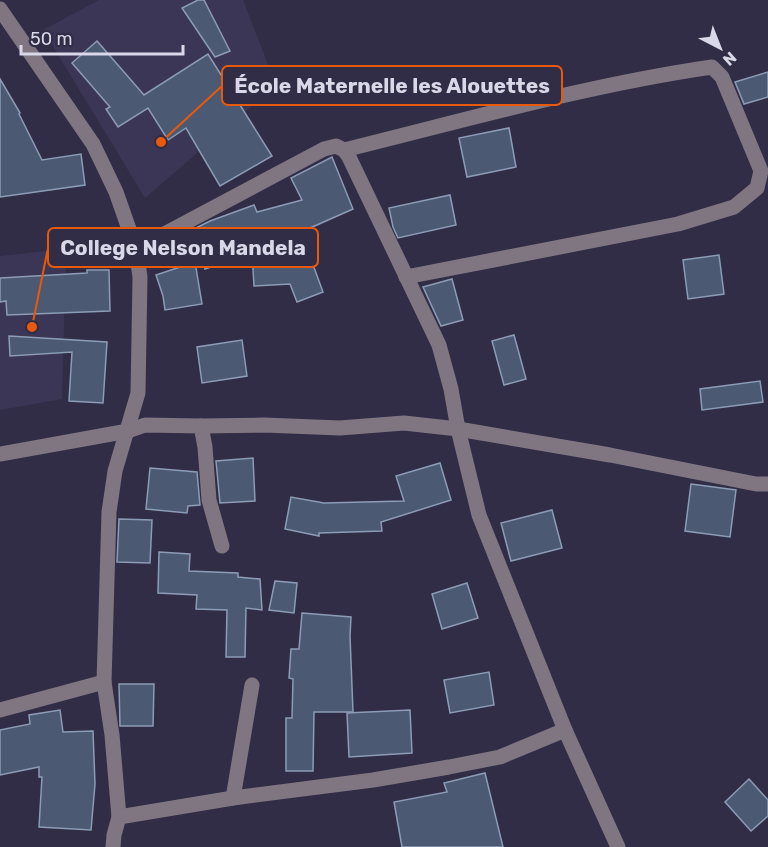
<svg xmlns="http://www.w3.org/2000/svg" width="768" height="847" font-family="Rubik,sans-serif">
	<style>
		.built { fill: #3b3655 }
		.building { fill: #4b5972; stroke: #8c9cb7; stroke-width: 1.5 }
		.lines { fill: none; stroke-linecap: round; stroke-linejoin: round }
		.minor { stroke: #7f7682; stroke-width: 15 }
		.leader { fill: none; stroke: #e8590c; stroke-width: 2 }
		.callout-dot { fill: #e8590c; stroke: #312d46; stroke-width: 2 }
		.callout { fill: #312d46; stroke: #e8590c; stroke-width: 2 }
		.callout-label { font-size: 21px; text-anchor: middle; font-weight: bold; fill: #d9d8e8 }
	</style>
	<rect width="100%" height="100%" fill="#312d46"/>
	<!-- built -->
	<g class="built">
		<polygon points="99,0 243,0 276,85 145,198 43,30"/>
		<polygon points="66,249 62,399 0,410 0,256"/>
	</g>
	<!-- building -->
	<g class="building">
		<polygon points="198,0 204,0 230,51 215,57 182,8"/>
		<polygon points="97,41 144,95 208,54 272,156 220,186 186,128 168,140 148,108 118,127 106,109 110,107 72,63"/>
		<polygon points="768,72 768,97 744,104 735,82"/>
		<polygon points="0,79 20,113 19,114 42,160 81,154 85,185 0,197"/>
		<polygon points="509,128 516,167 467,177 459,138"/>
		<polygon points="332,157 353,209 301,232 323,292 297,302 290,284 254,286 252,253 205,269 194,229 210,221 254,205 257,212 302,200 291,178"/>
		<polygon points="450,195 456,225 398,238 393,227 389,208"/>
		<polygon points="719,255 724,294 688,299 683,260"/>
		<polygon points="195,262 202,304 165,310 163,296 156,275"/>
		<polygon points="87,270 109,270 110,311 7,315 6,301 0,302 0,278 87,273"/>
		<polygon points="452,279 463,320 441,326 423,287"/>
		<polygon points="514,335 526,379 504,385 492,341"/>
		<polygon points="9,336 107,342 103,403 69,401 72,352 10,356"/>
		<polygon points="242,340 247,376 202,383 197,347"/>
		<polygon points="760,381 763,402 702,410 700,389"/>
		<polygon points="253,458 255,501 220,503 216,461"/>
		<polygon points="440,463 451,500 381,522 382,531 319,533 319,536 285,529 291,497 324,503 404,501 396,476"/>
		<polygon points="150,468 197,472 200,505 188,506 187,513 146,509"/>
		<polygon points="691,484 736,490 730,537 685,531"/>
		<polygon points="552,510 562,548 511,561 501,523"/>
		<polygon points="119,519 152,520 150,563 117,562"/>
		<polygon points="159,552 190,554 189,571 238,573 238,577 260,579 262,610 246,608 245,657 226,657 227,610 196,609 197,595 158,593"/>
		<polygon points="275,581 297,583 294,613 269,610"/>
		<polygon points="467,583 478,618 442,629 432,594"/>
		<polygon points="302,613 351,617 350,636 353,712 314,712 313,771 286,771 286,718 292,718 293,679 289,678 291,649 299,649"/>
		<polygon points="489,672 494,705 450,713 444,680"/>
		<polygon points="119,684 154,684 153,726 120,726"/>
		<polygon points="60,710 63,732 93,731 95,784 91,830 39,827 42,777 39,777 39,767 0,775 0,730 30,724 29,715"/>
		<polygon points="410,710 412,753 349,757 347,713"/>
		<polygon points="485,773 503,847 402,847 394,802 447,792 444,783"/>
		<polygon points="749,779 768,800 768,816 751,831 725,802"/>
	</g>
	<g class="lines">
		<!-- minor -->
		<g class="minor">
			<polyline points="0,9 93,144 116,192 136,249 140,277 138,393 115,471 109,512 104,682 112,735 119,817 114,835 113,847"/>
			<path d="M344,150C466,120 588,85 712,67L722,77L761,171L757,188L734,207L678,224L406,277"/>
			<polyline points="136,249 324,149 336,146 344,150 349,157 439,345 451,389 458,429 479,515 565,730 618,847"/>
			<polyline points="201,426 264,425 340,428 404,423 458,429 610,455 756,484 768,484"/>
			<polyline points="0,454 128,431 145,425 201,426 205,447 209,500 222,546"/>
			<polyline points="0,710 104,682"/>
			<polyline points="233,798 252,685"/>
			<polyline points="119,817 233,798 373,780 449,767 500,757 565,730"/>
		</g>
	</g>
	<!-- callouts -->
	<path class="leader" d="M161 142L222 86M32 327L48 248"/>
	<g class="callout-dot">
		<circle cx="161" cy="142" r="6"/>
		<circle cx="32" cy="327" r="6"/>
	</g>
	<g class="callout">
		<rect x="222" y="66" width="340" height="39" rx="6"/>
		<rect x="48" y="228" width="270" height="39" rx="6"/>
	</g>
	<g class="callout-label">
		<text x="392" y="93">École Maternelle les Alouettes</text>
		<text x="183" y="255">College Nelson Mandela</text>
	</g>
	<!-- north arrow -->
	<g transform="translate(720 48) rotate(138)" stroke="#312d46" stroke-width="4.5" paint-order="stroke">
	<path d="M0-4.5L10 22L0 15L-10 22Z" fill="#d9d8e8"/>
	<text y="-9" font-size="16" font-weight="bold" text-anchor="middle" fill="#d9d8e8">N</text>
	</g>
	<!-- scale -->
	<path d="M21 45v9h162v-9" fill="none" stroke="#d9d8e8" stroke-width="3"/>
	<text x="30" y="45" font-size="18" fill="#d9d8e8" stroke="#312d46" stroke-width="4.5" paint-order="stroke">50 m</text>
</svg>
